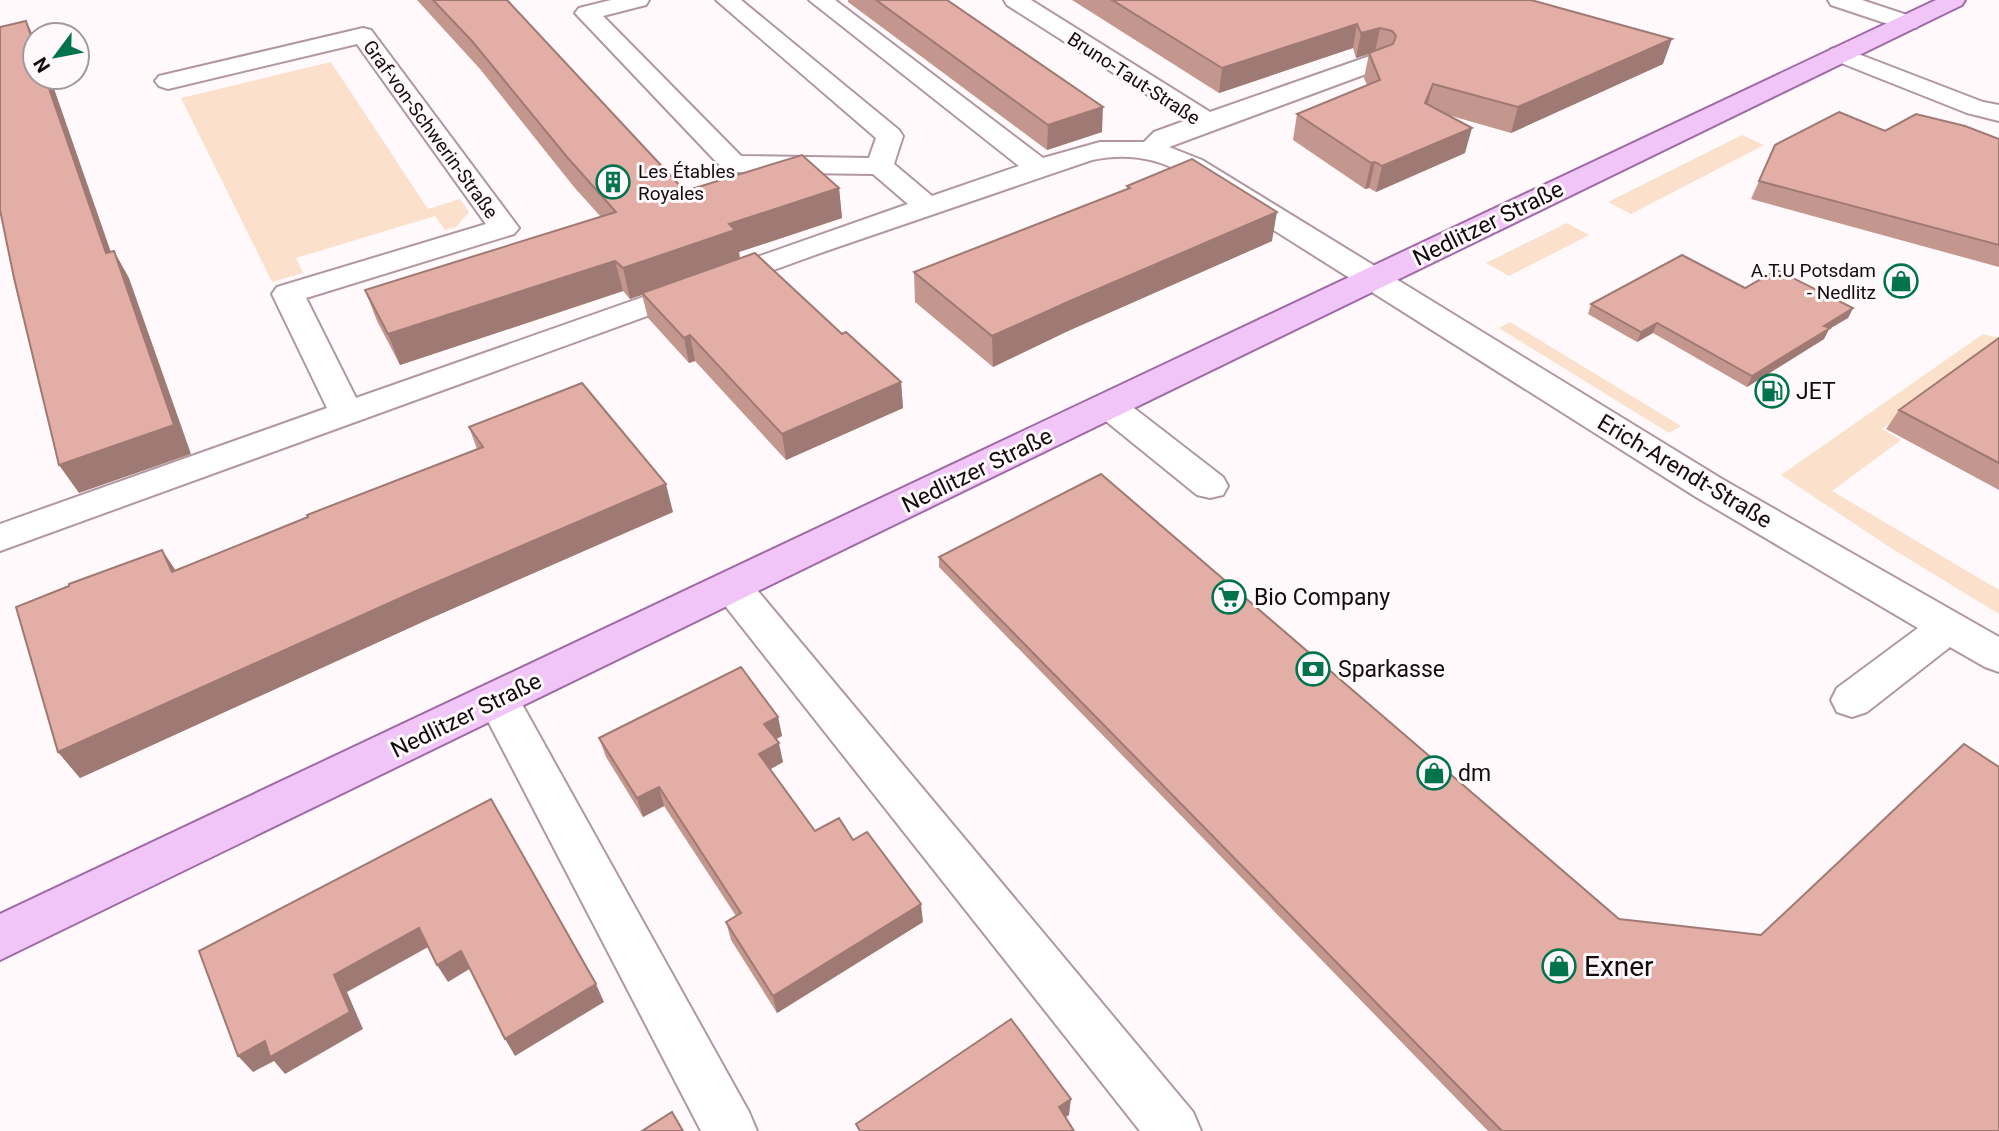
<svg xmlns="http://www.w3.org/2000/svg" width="1999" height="1131" font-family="Roboto,sans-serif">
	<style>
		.green { fill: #fbe1cb }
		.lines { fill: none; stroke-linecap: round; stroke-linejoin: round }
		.minor-casing { stroke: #b198a0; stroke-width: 4 }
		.major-casing { stroke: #9f6ba4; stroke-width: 4 }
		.minor { fill: #fff; fill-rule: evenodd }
		.major { fill: #f2c5f8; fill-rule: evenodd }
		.wall { fill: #c3968e }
		.shaded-wall { fill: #9f7a74 }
		.building { fill: #e3aea5; stroke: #9f7a74; stroke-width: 2 }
		.labels { text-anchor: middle; stroke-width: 6; stroke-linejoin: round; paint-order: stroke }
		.far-street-label { font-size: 19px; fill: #140b0f; stroke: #fff9fb }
		.far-poi-label { font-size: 19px; fill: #140b0f; stroke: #fff9fb; text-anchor: start }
		.street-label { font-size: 23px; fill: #140b0f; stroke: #fff9fb }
		.poi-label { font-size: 23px; fill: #140b0f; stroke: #fff9fb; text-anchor: start }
		.near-poi-label { font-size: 28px; fill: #140b0f; stroke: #fff9fb; text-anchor: start }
	</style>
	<rect width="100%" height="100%" fill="#fff9fb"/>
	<!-- green -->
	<g class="green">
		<polygon points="331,62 428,209 460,199 469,212 456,227 445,230 435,216 296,258 303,273 272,282 181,98"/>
		<polygon points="1742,135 1764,145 1631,214 1608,202"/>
		<polygon points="1567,223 1589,235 1509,276 1486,263"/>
		<polygon points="1510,322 1681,426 1669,433 1499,328"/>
		<polygon points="1983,334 1999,338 1997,347 1882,429 1901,440 1832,491 1999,590 1999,614 1891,548 1781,475"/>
	</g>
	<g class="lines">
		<defs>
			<g id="minor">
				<path d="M611,0H649L646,5L603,16L741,156L869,158L876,138L716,0H741L899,130L903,136L894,164L932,196L1019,166L809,0H835L1043,158L1100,142H1144L1154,132L1187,120L1007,5L1004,0H1031L1210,112L1367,57L1376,55L1385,57L1388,62L1385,67L1169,147L1202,160L1722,479L1999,637V672L1985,667L1950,647L1867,712L1852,717L1837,712L1831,700L1837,688L1918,628L1696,497L1182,172C1153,157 1125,153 1092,160L826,251L0,551V524L327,408L272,294L277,287L486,224L357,44L168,89L159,86L155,81L159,76L363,28L371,30L519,228L514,234L306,298L356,398L908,204L873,174L734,172L724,170L575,13L579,8Z"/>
				<polygon points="1828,0 1862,0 1916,18 1920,23 1916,28 1900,28 1831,5"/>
				<polygon points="1840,47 1983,102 1999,105 1999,121 1967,113 1831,59 1828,54 1831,49"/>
				<polygon points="1109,395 1121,398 1223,477 1228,486 1223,495 1210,498 1197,495 1097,414 1092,406 1097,398"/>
				<polygon points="733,574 747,578 1193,1112 1201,1131 1140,1131 719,598 713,588 719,578"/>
				<polygon points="498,683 513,688 749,1112 757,1131 701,1131 477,700 483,688"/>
			</g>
			<polygon id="major" points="1936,0 1965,0 1962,5 0,960 0,914"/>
		</defs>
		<!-- minor casing -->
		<use href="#minor" class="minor-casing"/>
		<!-- major casing -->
		<use href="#major" class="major-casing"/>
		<!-- minor -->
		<use href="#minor" class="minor"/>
		<!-- major -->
		<use href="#major" class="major"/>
	</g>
	<!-- wall -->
	<g class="wall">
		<polygon points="417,0 507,0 685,191 839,188 842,218 739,252 740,259 842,334 901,382 903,408 786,460 695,361 689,363 648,318 642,295 630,299 623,291 400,365 377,321 365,290 601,217 574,187 480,69"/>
		<polygon points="848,0 947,0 1102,132 1047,150 848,2"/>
		<polygon points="1072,0 1531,0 1663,64 1511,133 1448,115 1465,153 1376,192 1369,188 1365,189 1293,140 1297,114 1367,85 1364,78 1369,54 1356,58 1353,48 1219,93"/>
		<polygon points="1885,131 1999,139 1999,267 1751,199 1775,145"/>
		<polygon points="1127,186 1272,241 1068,331 993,367 915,302 914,272 1127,189"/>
		<polygon points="1745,288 1853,308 1848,318 1829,329 1824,339 1747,387 1653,333 1637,342 1588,314 1591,304"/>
		<polygon points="1999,338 1999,490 1886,429 1899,410"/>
		<polygon points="469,427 673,512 429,619 80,778 58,752 162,550 175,570 477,449"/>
		<polygon points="939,557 1619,919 1761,935 1999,1131 1488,1131 939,567"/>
		<polygon points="778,717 782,736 776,739 783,762 770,769 815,831 853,840 923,922 777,1013 731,940 726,922 736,916 664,806 643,817 606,757 599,738"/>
	</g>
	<!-- shaded-wall -->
	<g class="shaded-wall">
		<polygon points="26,21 35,39 35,48"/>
		<polygon points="1357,24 1353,48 1219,93 1222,68"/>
		<polygon points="1380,28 1375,52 1356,58 1361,33"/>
		<polygon points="1672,39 1663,64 1511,133 1518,107"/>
		<polygon points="45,77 50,77 121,281 106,253"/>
		<polygon points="1433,84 1426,109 1425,103"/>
		<polygon points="1103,107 1102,132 1047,150 1048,125"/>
		<polygon points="1472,128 1465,153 1376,192 1382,166"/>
		<polygon points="1375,162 1369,188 1365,189 1371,163"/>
		<polygon points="839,188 842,218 739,252 740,260 630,299 623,268 729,224"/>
		<polygon points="1277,212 1272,241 1068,331 993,367 992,336 1070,301"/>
		<polygon points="114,251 129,278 191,454 79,493 59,465"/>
		<polygon points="615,261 623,291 400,365 388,334"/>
		<polygon points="1853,308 1848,318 1829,329 1824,339 1747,387 1752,376 1824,326"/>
		<polygon points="1657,323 1653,333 1637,342 1641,332"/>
		<polygon points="690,335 695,361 689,363 684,338"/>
		<polygon points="901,382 903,408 786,460 782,434"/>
		<polygon points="666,484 673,512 429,619 80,778 58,752 416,591"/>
		<polygon points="162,550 180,577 172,572"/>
		<polygon points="778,717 782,736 768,743 764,724"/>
		<polygon points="779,743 783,762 764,773 759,754"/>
		<polygon points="659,787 664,806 643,817 637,798"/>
		<polygon points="921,904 923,922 777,1013 773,996"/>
		<polygon points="419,928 430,946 347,992 363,1029 285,1074 274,1061 253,1072 238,1056 334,975"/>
		<polygon points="461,951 471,968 448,982 437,965"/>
		<polygon points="596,984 604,1002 515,1056 505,1039"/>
		<polygon points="1071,1099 1069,1115 1057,1123 1059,1107"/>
	</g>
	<!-- building -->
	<g class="building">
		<polygon points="433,0 507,0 685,191 802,155 839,188 729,224 735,230 623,268 615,261 388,334 365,290 616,212 567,157 472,41"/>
		<polygon points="876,0 947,0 1103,107 1048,125"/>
		<polygon points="1112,0 1531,0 1672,39 1518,107 1433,84 1425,103 1472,128 1382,166 1375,162 1371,163 1297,114 1380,80 1369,53 1393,44 1396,36 1392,31 1380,28 1361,33 1357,24 1222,68"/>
		<polygon points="26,21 35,48 35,77 45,77 106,253 114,251 174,425 59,465 14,278 0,210 0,27"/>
		<polygon points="1839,112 1885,131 1916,114 1965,126 1999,139 1999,245 1759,181 1775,145"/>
		<polygon points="1192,159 1277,212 1070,301 992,336 914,272 1130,188 1127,186"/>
		<polygon points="755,253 842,334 846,332 901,382 782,434 690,335 684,338 642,293"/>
		<polygon points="1682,255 1745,288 1777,270 1853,308 1824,326 1830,328 1752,376 1657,323 1641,332 1591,304"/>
		<polygon points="1999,338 1999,463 1899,410"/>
		<polygon points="582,383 666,484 416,591 58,752 16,607 69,586 69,584 162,550 172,572 308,517 307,515 483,447 469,427"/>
		<polygon points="1101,474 1619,919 1761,935 1964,744 1999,767 1999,1131 1502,1131 939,557"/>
		<polygon points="741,667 778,717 764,724 779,743 759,754 815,831 839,818 853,840 867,832 921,904 773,996 726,922 741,913 659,787 637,798 599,738"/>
		<polygon points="491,799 596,984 505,1039 461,951 437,965 419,928 334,975 350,1012 270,1057 265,1041 238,1056 199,951"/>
		<polygon points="1011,1019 1071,1099 1059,1107 1074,1131 860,1131 856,1124"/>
		<polygon points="672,1112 683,1131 642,1131"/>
	</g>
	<!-- icons -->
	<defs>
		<symbol id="building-ring" viewBox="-11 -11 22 22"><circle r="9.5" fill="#fff9fb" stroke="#01734d" stroke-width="1.5"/><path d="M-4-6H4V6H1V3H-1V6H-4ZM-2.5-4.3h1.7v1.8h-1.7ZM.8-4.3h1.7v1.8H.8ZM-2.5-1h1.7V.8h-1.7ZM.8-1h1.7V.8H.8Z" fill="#01734d"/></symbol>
		<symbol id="shop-ring" viewBox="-11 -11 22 22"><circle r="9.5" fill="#fff9fb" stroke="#01734d" stroke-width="1.5"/><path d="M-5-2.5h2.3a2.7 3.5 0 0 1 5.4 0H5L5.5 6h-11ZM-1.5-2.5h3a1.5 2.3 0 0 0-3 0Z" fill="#01734d"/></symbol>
		<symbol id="fuel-ring" viewBox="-11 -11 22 22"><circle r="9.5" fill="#fff9fb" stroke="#01734d" stroke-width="1.5"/><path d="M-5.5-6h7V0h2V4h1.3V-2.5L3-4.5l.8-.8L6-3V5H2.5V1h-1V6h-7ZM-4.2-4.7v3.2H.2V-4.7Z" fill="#01734d"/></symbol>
		<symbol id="supermarket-ring" viewBox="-11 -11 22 22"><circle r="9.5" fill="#fff9fb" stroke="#01734d" stroke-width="1.5"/><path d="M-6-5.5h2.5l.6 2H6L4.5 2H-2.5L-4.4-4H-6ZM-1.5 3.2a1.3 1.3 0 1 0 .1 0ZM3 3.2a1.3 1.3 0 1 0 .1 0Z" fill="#01734d"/></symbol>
		<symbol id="bank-ring" viewBox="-11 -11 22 22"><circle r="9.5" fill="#fff9fb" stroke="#01734d" stroke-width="1.5"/><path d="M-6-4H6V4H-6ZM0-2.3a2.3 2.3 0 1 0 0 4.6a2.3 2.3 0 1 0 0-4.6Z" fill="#01734d"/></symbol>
	</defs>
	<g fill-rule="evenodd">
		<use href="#building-ring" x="594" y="163" width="38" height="38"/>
		<use href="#shop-ring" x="1882" y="262" width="38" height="38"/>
		<use href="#fuel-ring" x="1753" y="372" width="38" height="38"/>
		<use href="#supermarket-ring" x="1210" y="578" width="38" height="38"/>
		<use href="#bank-ring" x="1294" y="650" width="38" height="38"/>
		<use href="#shop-ring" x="1415" y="754" width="38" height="38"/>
		<use href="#shop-ring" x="1540" y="947" width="38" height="38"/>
	</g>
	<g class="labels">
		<!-- far-street labels -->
		<g class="far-street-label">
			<text transform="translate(1134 78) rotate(33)" y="7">Bruno-Taut-Straße</text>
			<text transform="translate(431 129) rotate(54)" y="7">Graf-von-Schwerin-Straße</text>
		</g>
		<!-- far-poi labels -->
		<g class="far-poi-label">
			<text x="638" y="178">Les Étables<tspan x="638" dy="22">Royales</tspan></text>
			<text x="1876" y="277" text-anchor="end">A.T.U Potsdam<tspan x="1876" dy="22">- Nedlitz</tspan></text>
		</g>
		<!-- street labels -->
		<g class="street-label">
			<text transform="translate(1488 223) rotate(-26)" y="8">Nedlitzer Straße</text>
			<text transform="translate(977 470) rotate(-26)" y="8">Nedlitzer Straße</text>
			<text transform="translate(1685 471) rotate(31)" y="8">Erich-Arendt-Straße</text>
			<text transform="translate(466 715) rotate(-26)" y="8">Nedlitzer Straße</text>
		</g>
		<!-- poi labels -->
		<g class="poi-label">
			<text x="1796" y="399">JET</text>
			<text x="1254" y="605">Bio Company</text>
			<text x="1338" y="677">Sparkasse</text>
			<text x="1458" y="781">dm</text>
		</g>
		<!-- near-poi labels -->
		<g class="near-poi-label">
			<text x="1584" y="976">Exner</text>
		</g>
	</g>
	<!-- north arrow -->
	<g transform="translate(56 56) rotate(238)"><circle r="33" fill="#fff9fb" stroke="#a19a9d" stroke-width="2"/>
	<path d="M0-5L12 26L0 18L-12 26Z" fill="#01734d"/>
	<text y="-10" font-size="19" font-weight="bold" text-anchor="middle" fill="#140b0f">N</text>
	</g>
</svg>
